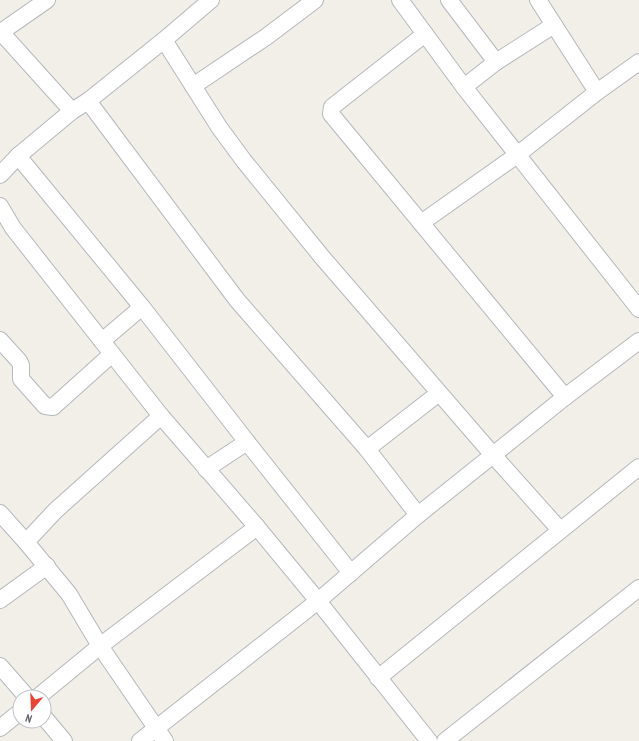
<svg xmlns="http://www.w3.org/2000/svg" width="639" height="741" font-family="'PT Sans Narrow',sans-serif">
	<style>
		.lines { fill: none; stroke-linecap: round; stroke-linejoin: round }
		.street-casing { stroke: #b5b8bc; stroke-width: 18 }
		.street { stroke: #fff; stroke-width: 16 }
	</style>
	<rect width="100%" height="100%" fill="#f1efe8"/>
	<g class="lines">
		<defs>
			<g id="street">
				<polyline points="400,0 464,87 639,309"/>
				<polyline points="449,0 496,62"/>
				<polyline points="538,0 597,92"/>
				<polyline points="0,31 72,111"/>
				<polyline points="1,32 47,0"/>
				<polyline points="425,34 332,107 331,114 565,397"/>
				<polyline points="164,40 219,127 244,161 322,257 493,455 560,530"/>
				<polyline points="193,86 266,37 315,0"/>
				<polyline points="464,87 496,62 554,25"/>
				<polyline points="88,101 237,300 367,449 418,515"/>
				<polyline points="18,156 142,307 247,442 351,573"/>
				<polyline points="0,175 18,156 72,111 88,101 164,40 211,0"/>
				<polyline points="0,206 13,228 161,416 257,527 318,601 429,741"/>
				<polyline points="421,223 517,155 597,92 639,62"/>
				<polyline points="0,340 19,361 21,365 21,379 45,406 53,407 112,354"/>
				<polyline points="102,341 142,307"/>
				<polyline points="367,449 439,393"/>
				<polyline points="206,469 247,442"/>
				<polyline points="0,513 26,542 69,594 100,646 165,741"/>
				<polyline points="26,542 55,511 161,416"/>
				<polyline points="0,600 47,566"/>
				<polyline points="0,666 27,697"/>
				<polyline points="378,678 639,467"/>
				<polyline points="38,697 100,646 257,527"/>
				<polyline points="44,717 64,741"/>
				<polyline points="0,728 20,712"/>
				<polyline points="140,741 318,601 418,515 493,455 565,397 639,341"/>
				<polyline points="445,741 639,588"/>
			</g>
		</defs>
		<!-- street casing -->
		<use href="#street" class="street-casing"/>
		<!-- street -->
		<use href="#street" class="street"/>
	</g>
	<!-- north arrow -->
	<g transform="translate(32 709) rotate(199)"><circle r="19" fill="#ffffff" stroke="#bfc1c3"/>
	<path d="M0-3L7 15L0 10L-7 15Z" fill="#ea4335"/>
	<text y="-6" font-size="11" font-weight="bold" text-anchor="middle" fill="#5f6368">N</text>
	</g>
</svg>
